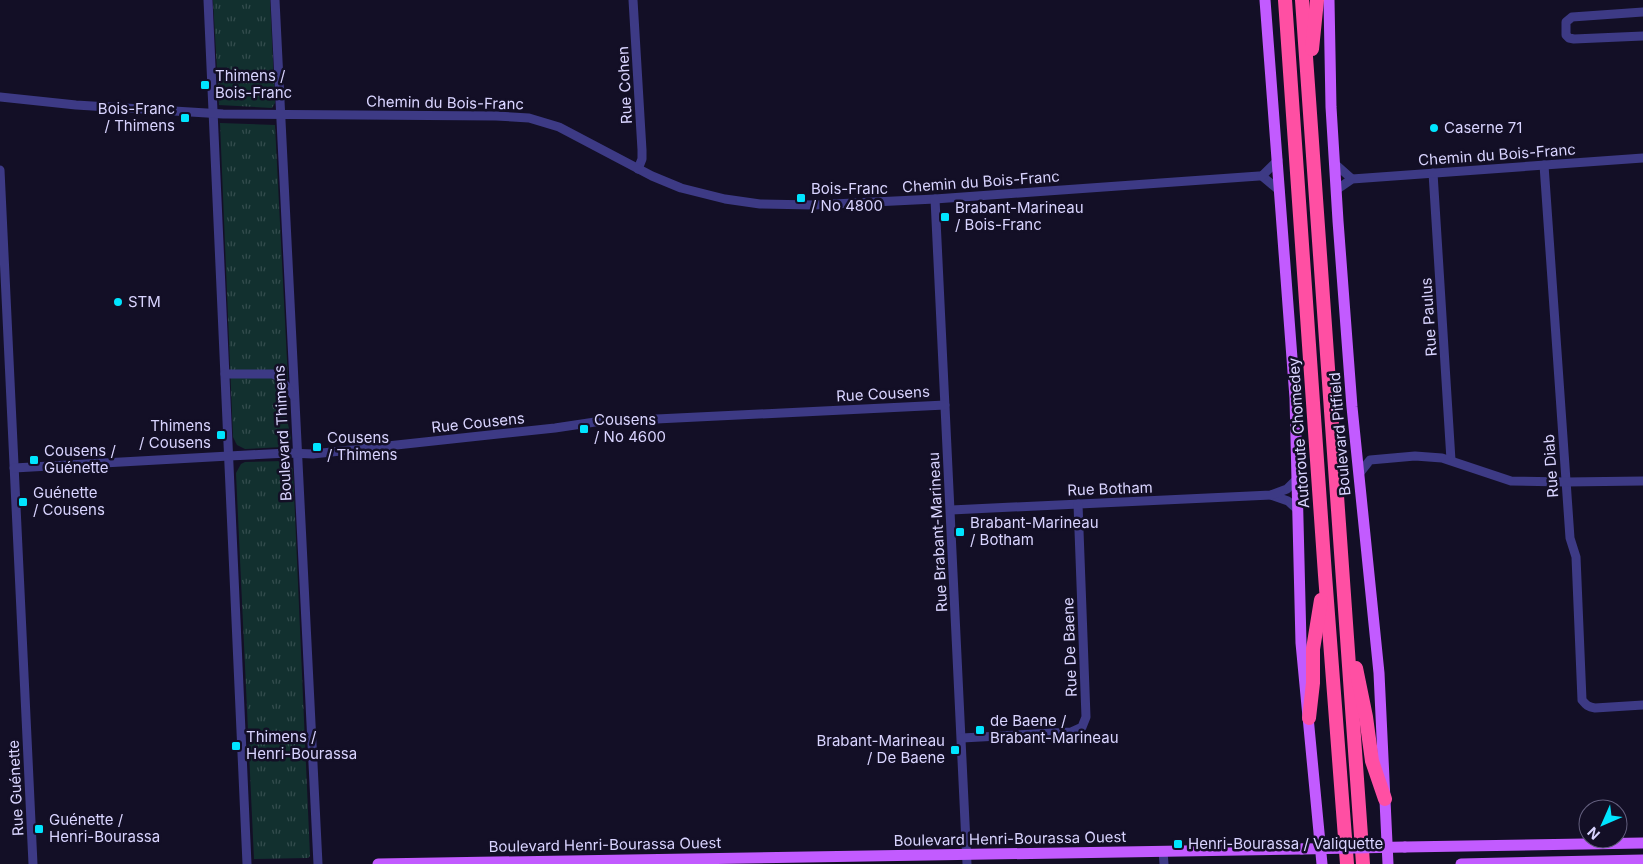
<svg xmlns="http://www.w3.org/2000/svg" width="1643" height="864" font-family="Inter,sans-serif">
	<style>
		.grass { fill: url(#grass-tufts) }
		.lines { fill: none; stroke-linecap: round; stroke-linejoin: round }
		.minor { stroke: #3d3a85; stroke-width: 9 }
		.major { stroke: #c25bff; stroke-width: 11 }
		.highway { stroke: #ff4fa3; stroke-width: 14 }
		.major-bridge { stroke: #c25bff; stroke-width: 11 }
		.poi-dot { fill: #00e5ff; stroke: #130f26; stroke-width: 2 }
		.labels { text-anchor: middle; stroke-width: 5; stroke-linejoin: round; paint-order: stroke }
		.poi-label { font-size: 15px; fill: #d9d4ff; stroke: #130f26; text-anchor: start }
		.street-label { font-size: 15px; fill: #d9d4ff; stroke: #130f26 }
	</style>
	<defs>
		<pattern id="grass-tufts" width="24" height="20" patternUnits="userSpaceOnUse" patternTransform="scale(1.25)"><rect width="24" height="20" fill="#12302f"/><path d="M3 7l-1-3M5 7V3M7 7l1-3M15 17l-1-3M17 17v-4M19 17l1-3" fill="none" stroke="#344d4e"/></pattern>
	</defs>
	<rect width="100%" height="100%" fill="#130f26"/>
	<!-- grass -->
	<g class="grass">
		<polygon points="213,0 270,0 275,103 272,108 219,105"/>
		<polygon points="220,123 275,125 288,380 279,383 284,393 285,412 291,437 290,441 283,447 245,449 237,445 233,437"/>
		<polygon points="284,461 291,465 293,470 310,856 308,858 254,859 236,473 241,464 245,462"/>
	</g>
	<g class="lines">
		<!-- minor -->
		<g class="minor">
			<polyline points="208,0 247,864"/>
			<polyline points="275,0 318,864"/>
			<polyline points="633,0 642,150 642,159 638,169"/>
			<polyline points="1643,12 1572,17 1566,22 1566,35 1569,38 1574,39 1643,36"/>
			<polyline points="0,97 76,105 223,114 496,116 529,118 559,127 652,176 681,188 725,199 760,204 813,205 935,199 1259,176 1262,176 1280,191"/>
			<polyline points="1334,163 1352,179"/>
			<path d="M1544,165L1570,538L1576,557L1582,700C1586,705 1588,707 1595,708L1643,705"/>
			<polyline points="0,170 33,864"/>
			<polyline points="1433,173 1451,460"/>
			<polyline points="1262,176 1278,160"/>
			<polyline points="1336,190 1352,179 1643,158"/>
			<polyline points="935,199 967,864"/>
			<polyline points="225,374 273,374 279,377 294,396"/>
			<polyline points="14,468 229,456 288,453 313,454 555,428 595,422 945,405"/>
			<polyline points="1359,474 1370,460 1415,456 1442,458 1511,481 1566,482 1643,481"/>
			<polyline points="1271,495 1288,501 1298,510"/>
			<polyline points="951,510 1271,495 1287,489 1298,478"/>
			<polyline points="962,738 1071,732 1082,727 1086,717 1078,504"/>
			<polyline points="1163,851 1164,864"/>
		</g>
		<!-- major -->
		<g class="major">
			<polyline points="1265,0 1295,398 1301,643 1322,864"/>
			<polyline points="1329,0 1331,107 1338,221 1352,407 1379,673 1388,864"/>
			<polyline points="1405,847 1643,843"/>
			<polyline points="378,864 1302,849"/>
			<polyline points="1461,864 1643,860"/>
		</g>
		<!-- highway -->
		<g class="highway">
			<polyline points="1285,0 1325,575 1347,864"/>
			<polyline points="1302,0 1363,864"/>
			<polyline points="1312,49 1317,0"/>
			<polyline points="1356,668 1366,717 1372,761 1385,799"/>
			<polyline points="1309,718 1313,683 1313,649 1321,600"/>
		</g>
		<!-- major-bridge -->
		<polyline class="major-bridge" points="1302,849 1405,847"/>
	</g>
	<!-- markers -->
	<g class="poi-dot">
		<rect x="200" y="80" width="10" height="10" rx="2.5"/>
		<rect x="180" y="113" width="10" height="10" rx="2.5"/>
		<circle cx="1434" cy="128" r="5"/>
		<rect x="796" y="193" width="10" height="10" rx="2.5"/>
		<rect x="940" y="212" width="10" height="10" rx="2.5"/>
		<circle cx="118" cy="302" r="5"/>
		<rect x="579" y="424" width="10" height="10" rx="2.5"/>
		<rect x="216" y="430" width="10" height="10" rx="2.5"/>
		<rect x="312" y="442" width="10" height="10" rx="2.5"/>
		<rect x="29" y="455" width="10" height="10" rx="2.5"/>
		<rect x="18" y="497" width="10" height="10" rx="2.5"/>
		<rect x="955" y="527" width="10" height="10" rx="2.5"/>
		<rect x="975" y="725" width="10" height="10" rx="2.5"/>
		<rect x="231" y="741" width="10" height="10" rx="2.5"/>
		<rect x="950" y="745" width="10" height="10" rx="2.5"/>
		<rect x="34" y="824" width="10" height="10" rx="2.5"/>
		<rect x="1173" y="839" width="10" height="10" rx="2.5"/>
	</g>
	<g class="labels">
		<!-- poi labels -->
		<g class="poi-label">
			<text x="215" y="81">Thimens /<tspan x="215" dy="17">Bois-Franc</tspan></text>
			<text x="175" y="114" text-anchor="end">Bois-Franc<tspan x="175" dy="17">/ Thimens</tspan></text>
			<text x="1444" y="133">Caserne 71</text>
			<text x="811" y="194">Bois-Franc<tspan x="811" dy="17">/ No 4800</tspan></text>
			<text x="955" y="213">Brabant-Marineau<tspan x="955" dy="17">/ Bois-Franc</tspan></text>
			<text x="128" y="307">STM</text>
			<text x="594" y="425">Cousens<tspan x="594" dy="17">/ No 4600</tspan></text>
			<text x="211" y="431" text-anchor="end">Thimens<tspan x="211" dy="17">/ Cousens</tspan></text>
			<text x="327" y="443">Cousens<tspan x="327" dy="17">/ Thimens</tspan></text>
			<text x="44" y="456">Cousens /<tspan x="44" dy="17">Guénette</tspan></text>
			<text x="33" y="498">Guénette<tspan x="33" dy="17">/ Cousens</tspan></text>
			<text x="970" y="528">Brabant-Marineau<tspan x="970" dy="17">/ Botham</tspan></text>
			<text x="990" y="726">de Baene /<tspan x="990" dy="17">Brabant-Marineau</tspan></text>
			<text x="246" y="742">Thimens /<tspan x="246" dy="17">Henri-Bourassa</tspan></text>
			<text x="945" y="746" text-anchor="end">Brabant-Marineau<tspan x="945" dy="17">/ De Baene</tspan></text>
			<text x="49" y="825">Guénette /<tspan x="49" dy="17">Henri-Bourassa</tspan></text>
			<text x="1188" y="849">Henri-Bourassa / Valiquette</text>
		</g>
		<!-- street labels -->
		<g class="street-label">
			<text transform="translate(625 85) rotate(-93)" y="5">Rue Cohen</text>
			<text transform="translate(445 103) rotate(1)" y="5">Chemin du Bois-Franc</text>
			<text transform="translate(1497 155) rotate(-4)" y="5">Chemin du Bois-Franc</text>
			<text transform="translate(981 182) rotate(-4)" y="5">Chemin du Bois-Franc</text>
			<text transform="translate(1429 317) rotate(-94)" y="5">Rue Paulus</text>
			<text transform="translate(883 394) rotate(-3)" y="5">Rue Cousens</text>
			<text transform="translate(478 423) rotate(-6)" y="5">Rue Cousens</text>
			<text transform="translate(283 433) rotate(-93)" y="5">Boulevard Thimens</text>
			<text transform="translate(1299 433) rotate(-94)" y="5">Autoroute Chomedey</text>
			<text transform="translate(1340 434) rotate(-95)" y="5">Boulevard Pitfield</text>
			<text transform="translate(1551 466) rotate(-94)" y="5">Rue Diab</text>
			<text transform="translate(1110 489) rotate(-2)" y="5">Rue Botham</text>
			<text transform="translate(938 532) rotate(-93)" y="5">Rue Brabant-Marineau</text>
			<text transform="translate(1070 647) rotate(-92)" y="5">Rue De Baene</text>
			<text transform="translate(16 788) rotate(-93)" y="5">Rue Guénette</text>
			<text transform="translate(1010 839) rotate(-1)" y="5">Boulevard Henri-Bourassa Ouest</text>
			<text transform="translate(605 845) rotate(-1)" y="5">Boulevard Henri-Bourassa Ouest</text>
		</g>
	</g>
	<!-- north arrow -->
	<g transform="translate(1603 824) rotate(225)"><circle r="24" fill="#130f26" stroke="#625e7d"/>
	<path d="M0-4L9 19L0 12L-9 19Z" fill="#00e5ff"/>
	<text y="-8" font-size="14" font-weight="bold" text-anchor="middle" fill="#d9d4ff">N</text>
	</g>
</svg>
